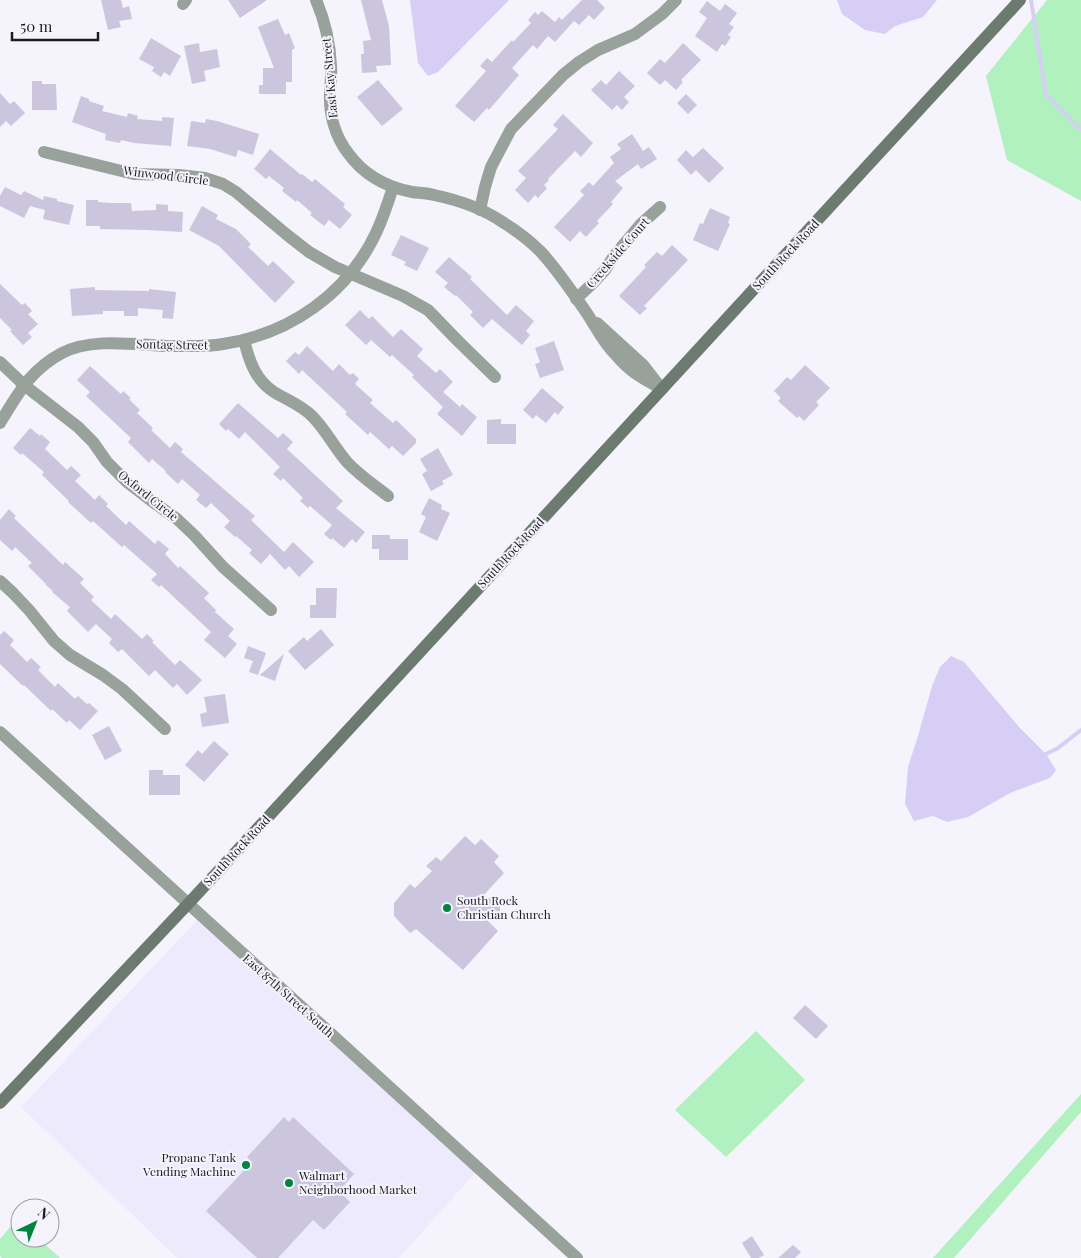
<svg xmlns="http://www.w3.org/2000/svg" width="1081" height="1258" font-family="'Playfair Display',serif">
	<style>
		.built { fill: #eeeafd }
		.green { fill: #b1f0bf }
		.water { fill: #d7cef6 }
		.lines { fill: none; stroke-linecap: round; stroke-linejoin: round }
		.stream { stroke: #d7cef6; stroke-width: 4 }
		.building { fill: #cbc6dd }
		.minor { stroke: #98a19a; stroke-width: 12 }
		.tertiary { stroke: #98a19a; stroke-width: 12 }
		.secondary { stroke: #6d7a6f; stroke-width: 12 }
		.poi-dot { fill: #008440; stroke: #f5f3fc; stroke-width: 2 }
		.labels { text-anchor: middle; stroke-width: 4; stroke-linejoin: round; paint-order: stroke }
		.street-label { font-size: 12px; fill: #1c1a22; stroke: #f5f3fc }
		.poi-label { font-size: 12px; fill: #1c1a22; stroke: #f5f3fc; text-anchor: start }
	</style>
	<rect width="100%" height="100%" fill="#f5f3fc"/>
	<!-- built -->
	<polygon class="built" points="197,920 475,1173 399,1258 177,1258 21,1107"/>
	<!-- green -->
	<g class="green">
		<polygon points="1047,0 1081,0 1081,201 1007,160 986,76"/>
		<polygon points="756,1031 805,1080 726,1157 675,1110"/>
		<polygon points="1081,1094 1081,1112 954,1258 933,1258"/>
		<polygon points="17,1219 20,1222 20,1238 38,1238 60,1258 2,1258 0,1256 0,1239"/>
	</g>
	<!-- water -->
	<g class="water">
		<polygon points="410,0 509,0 438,72 428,76 418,63"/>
		<polygon points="837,0 937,0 923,17 895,26 885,34 865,30 842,14"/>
		<polygon points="951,656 964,662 1019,727 1046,754 1056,770 1050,778 1010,793 968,817 947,822 933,816 914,821 905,804 908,767 918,736 932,686 940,667"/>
	</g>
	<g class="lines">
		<!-- stream -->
		<g class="stream">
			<polyline points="1031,0 1046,95 1081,130"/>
			<polyline points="1046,754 1058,748 1081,730"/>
		</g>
	</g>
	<!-- building -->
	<g class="building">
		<polygon points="101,0 121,0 123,8 129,6 132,19 119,21 121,27 108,30"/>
		<polygon points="228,0 267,0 240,18"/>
		<polygon points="361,0 382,0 389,26 391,65 376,66 377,72 362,73 361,54 364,54 363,41 371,40"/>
		<polygon points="582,0 597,0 605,8 594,20 589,15 579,25 574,21 555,42 548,36 537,49 533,45 512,68 519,75 489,110 487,108 474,122 455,106 486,71 480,66 487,58 492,62 512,40 513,42 531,23 528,20 535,12 538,15 542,11 555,22 559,17 562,20"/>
		<polygon points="707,1 720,11 725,4 737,13 729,24 734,27 728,35 731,37 725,46 722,44 717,52 695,36 707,18 699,12"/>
		<polygon points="278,19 285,35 289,33 295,48 292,50 292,82 286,82 286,94 259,94 259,85 263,85 263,68 274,68 258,27"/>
		<polygon points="151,38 181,56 170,76 164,72 161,77 152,71 154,67 139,59"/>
		<polygon points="199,43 200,52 217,49 220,67 204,71 206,81 192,84 184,46"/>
		<polygon points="683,43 701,60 681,80 683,82 676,90 665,80 660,85 647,73 660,59 665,63"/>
		<polygon points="619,71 635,86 624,97 629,102 622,110 617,105 612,110 591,90 601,80 606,85"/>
		<polygon points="378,80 403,109 382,126 357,97"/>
		<polygon points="32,81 42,81 42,84 56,84 57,110 32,110"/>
		<polygon points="0,93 10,104 14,101 25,113 11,126 6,121 0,127"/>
		<polygon points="686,94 697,105 688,114 677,103"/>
		<polygon points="81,96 89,99 89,101 104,106 102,111 127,117 128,113 138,116 137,119 162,121 162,117 174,118 171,146 134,143 121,140 120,143 105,140 106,134 72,122"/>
		<polygon points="563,114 593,143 581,157 575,151 548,179 549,180 544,185 547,188 538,198 535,195 528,203 515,190 526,178 518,171 558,129 553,125"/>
		<polygon points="206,119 217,121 259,134 253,155 238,150 236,157 210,149 187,146 191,121 205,123"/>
		<polygon points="632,134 643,151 649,147 657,159 641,169 638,164 615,181 623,188 611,202 613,204 597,221 599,223 586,237 580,231 570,242 554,227 584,195 580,191 589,182 593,186 614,163 610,157 621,149 617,144"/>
		<polygon points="703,148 724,168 709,183 696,170 691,175 677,160 686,150 693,157"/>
		<polygon points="270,149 301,175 302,174 312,182 315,179 345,204 343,207 352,215 340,229 329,220 324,226 310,215 312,213 297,200 296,202 282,191 284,188 269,176 266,179 254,169"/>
		<polygon points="5,187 21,195 24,191 43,200 44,196 57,199 57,201 74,205 69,225 43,219 45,210 30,206 24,218 0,206 0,196"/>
		<polygon points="86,200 98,200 98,202 110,203 131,203 132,211 156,210 156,204 168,205 168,211 183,212 182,232 147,230 100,229 100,226 86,226"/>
		<polygon points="202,206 218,215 216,219 236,229 251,244 248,247 268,266 273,261 295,282 275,303 219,246 189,230"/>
		<polygon points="710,208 730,217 728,223 730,224 718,251 693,240 700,223 703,224"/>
		<polygon points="401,235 429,248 417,271 404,265 406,262 391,255"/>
		<polygon points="672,245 688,260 644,306 647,308 640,315 619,296 646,267 644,265 657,252 662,256"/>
		<polygon points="449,257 472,277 470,279 507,315 516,305 534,321 526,331 530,335 522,345 492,319 483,328 470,315 473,312 456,295 455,296 444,287 448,283 435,272"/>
		<polygon points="0,284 22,305 25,303 32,311 28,314 38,324 28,333 32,337 23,345 10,331 12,330 0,318"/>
		<polygon points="95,287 95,290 149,291 149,289 176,292 173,319 162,318 163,310 138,308 138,316 124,316 124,311 103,311 103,314 72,316 70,289"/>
		<polygon points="360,310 369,319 372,316 393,337 401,329 423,349 417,356 436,373 440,369 453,382 443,392 460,407 462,404 477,417 462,436 437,414 443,407 412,377 414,375 392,355 390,357 371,340 366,345 345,325"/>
		<polygon points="554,341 564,370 540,378 535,364 540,362 535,348"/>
		<polygon points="307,346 333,371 339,364 350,375 353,373 359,379 355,384 373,400 370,403 393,423 396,420 416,439 416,443 403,456 392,446 389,449 370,432 368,435 345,414 347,412 302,370 299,374 286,361 295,352 299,355"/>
		<polygon points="805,365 830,388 816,402 819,405 804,421 799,416 797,418 778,401 781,398 774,391 787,377 791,380"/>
		<polygon points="90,366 121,394 123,391 131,398 129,399 140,410 137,413 153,428 151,430 170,448 175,442 183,449 181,452 255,516 251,520 284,552 293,542 314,562 299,577 289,566 285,570 270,554 261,564 249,553 252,550 236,536 235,537 224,527 230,521 211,503 206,508 196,500 200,495 182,479 178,484 165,472 166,471 152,459 149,463 128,442 131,438 86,396 90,392 77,380"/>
		<polygon points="542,388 564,407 558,415 555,412 546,423 536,415 533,419 523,410"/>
		<polygon points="238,403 278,438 283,433 293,442 287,449 343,501 336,508 365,532 356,543 352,539 344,548 332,538 331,540 324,534 332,525 310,506 308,508 300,501 303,498 283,478 281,481 273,474 280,467 245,432 239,439 228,429 226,431 219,424"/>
		<polygon points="501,419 501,424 516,424 516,444 487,444 487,420"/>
		<polygon points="30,428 40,436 41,434 50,442 45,449 67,470 71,466 81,475 75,481 95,500 99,495 108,504 106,506 126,525 129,521 155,544 158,540 169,549 165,554 178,568 180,566 209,593 204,598 216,610 215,612 234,629 228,636 237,644 225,658 204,640 211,632 161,585 159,587 151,580 157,574 124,545 122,547 93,521 91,523 68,502 69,501 42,475 44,472 22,453 21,455 13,448"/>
		<polygon points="438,448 453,475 442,481 444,484 431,491 422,474 427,471 420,459"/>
		<polygon points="429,498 442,505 441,509 450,513 437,541 419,532 426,517 421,514"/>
		<polygon points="9,509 16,516 14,518 63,565 65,562 84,579 80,583 94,597 91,600 111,619 115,614 142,639 147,634 154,641 152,642 175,665 180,660 202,680 187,695 177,684 173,688 155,670 149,676 122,649 118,652 109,643 112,639 96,624 88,632 67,611 70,607 52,592 53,591 46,585 46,584 28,566 32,563 15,547 12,551 0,540 0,520"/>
		<polygon points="372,535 390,535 390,539 408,539 408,560 379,560 379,549 372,549"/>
		<polygon points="316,588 337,588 336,618 310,618 310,605 316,605"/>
		<polygon points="321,629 334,645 305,670 288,651 304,637 307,641"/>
		<polygon points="4,631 14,640 10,645 27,662 31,658 41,667 38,670 55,687 58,683 75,699 78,696 87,704 89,703 98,711 80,730 69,720 67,723 52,709 51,711 24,685 23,686 0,664 0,635"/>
		<polygon points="248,646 266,653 258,675 249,672 253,661 244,658"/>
		<polygon points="284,654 275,681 260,675"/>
		<polygon points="225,694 229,723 202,727 200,714 207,712 204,697"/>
		<polygon points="109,726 122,751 105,760 92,735"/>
		<polygon points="214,741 229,754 204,782 185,765 198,750 202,754"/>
		<polygon points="149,770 163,770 163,775 180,775 180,795 149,795"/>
		<polygon points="465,836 475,845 481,839 499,856 494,862 504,873 482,897 500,899 500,914 480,913 498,931 463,970 416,929 410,933 394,916 394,903 410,884 415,888 432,871 426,866 436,857 441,861"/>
		<polygon points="805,1005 828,1026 816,1039 793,1018"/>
		<polygon points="284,1117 289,1122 293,1117 354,1174 339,1191 350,1202 324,1230 313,1220 278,1258 257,1258 206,1211 252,1162 247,1157"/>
		<polygon points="752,1236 764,1255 759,1258 751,1258 742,1243"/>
		<polygon points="793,1245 801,1252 795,1258 778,1258"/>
	</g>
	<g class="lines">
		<!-- minor -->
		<g class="minor">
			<path d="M316,0C325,21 330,43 331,66C332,75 330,84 330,93C329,114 335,136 348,153C363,174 386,187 412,192C419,193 427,193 434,195C458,200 484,209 504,223C517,231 529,240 540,251C558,270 573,293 588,315C597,329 604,344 616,355C622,362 628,368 635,373C643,379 653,384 662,389"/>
			<polyline points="183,4 186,0"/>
			<polyline points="44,152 134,174 179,175 205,178 223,184 236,192 286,234 309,252 335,267 403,296 428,310 458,341 495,377"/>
			<polyline points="480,210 485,187 491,167 511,129 563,75 579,62 598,50 635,34 662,14 676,0"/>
			<polyline points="576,299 593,283 605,270 614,256 640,225 660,207"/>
			<polyline points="597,323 643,365 657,383"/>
			<path d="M244,340C249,360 255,380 274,392C287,400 301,405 312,416C326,430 334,447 347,462C359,475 374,485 388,496"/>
			<polyline points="0,362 24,385 78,427 93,442 107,462 127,482 153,502 177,519 194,535 223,567 271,610"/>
			<path d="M0,423C18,394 30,370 62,353C93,337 136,345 170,346C188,346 206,347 223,344C290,334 347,294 376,233C383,218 388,203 393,187"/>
			<polyline points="0,581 13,593 29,610 54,641 70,655 103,675 122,689 165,729"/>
		</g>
		<!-- tertiary -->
		<polyline class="tertiary" points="0,732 577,1258"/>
		<!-- secondary -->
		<polyline class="secondary" points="0,1103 188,904 326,754 1020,0"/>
	</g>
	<!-- markers -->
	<g class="poi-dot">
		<circle cx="447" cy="908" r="5"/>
		<circle cx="246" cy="1165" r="5"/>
		<circle cx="289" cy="1183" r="5"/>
	</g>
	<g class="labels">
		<!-- street labels -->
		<g class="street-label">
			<text transform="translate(330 78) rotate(-95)" y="4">East Kay Street</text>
			<text transform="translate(166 176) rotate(7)" y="4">Winwood Circle</text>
			<text transform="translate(618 253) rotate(-49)" y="4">Creekside Court</text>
			<text transform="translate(786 255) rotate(-47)" y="4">South Rock Road</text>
			<text transform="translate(172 345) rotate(1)" y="4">Sontag Street</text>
			<text transform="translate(148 496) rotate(39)" y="4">Oxford Circle</text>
			<text transform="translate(511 553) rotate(-47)" y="4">South Rock Road</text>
			<text transform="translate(237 851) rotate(-47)" y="4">South Rock Road</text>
			<text transform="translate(288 996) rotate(42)" y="4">East 87th Street South</text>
		</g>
		<!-- poi labels -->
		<g class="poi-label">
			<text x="457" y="905">South Rock<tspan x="457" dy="14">Christian Church</tspan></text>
			<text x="236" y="1162" text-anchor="end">Propane Tank<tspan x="236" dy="14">Vending Machine</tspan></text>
			<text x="299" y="1180">Walmart<tspan x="299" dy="14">Neighborhood Market</tspan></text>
		</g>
	</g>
	<!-- north arrow -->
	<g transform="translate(35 1223) rotate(43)"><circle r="24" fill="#f5f3fc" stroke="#9e9ca5"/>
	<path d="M0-4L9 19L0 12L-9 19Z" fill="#008440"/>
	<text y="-8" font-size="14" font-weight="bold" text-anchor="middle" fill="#1c1a22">N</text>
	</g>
	<!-- scale -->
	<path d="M12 32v8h86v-8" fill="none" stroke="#1c1a22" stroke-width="2.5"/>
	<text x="20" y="32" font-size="15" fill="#1c1a22" stroke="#f5f3fc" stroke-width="4" paint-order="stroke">50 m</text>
</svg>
